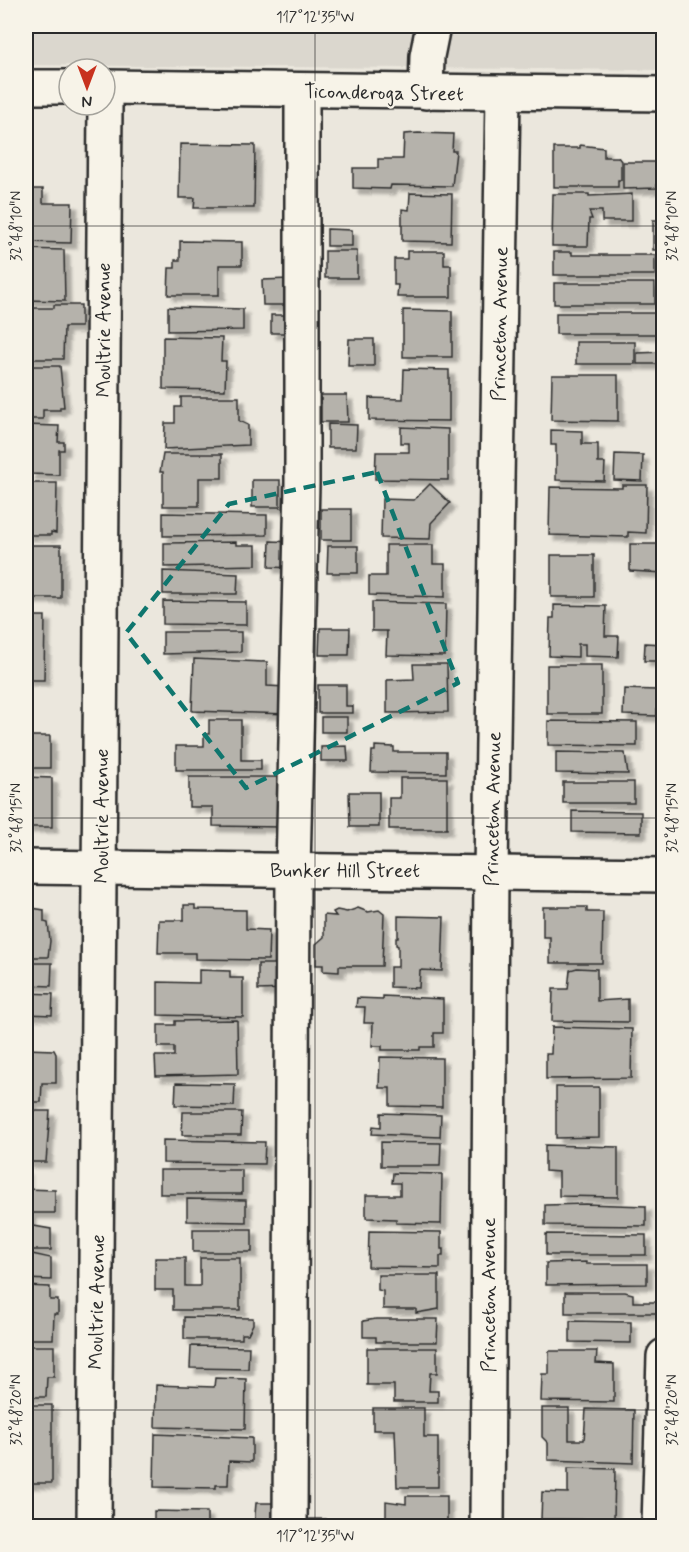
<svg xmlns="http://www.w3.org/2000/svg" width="689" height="1552" font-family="Mynerve,sans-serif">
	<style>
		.built { fill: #dbd7ce }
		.building { fill: #b5b2ab; stroke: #2b2b2b; stroke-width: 1.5; filter: url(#shadow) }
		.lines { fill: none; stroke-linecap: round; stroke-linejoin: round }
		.minor-casing { stroke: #2b2b2b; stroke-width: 38 }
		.minor { stroke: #f7f3e8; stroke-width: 33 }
		.marked { fill: none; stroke: #0f766e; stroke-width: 4.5; stroke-dasharray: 12 8; stroke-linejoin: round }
		.ticks { fill: none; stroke: #2b2b2b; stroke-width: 1.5; stroke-opacity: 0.45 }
		.labels { text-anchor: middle; stroke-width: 4.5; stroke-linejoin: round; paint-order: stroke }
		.street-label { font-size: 20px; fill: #2b2b2b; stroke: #f7f3e8 }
		.neatline { fill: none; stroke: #2b2b2b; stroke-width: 2 }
		.ticks-label { font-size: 15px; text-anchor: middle; fill: #2b2b2b }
	</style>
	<defs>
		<filter id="shadow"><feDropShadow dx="5.5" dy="5.5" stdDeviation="1.5" flood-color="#0004"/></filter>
	</defs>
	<rect width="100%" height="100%" fill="#ebe7dd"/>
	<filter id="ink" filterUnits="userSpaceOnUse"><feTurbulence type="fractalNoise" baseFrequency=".0167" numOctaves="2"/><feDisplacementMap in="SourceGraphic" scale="12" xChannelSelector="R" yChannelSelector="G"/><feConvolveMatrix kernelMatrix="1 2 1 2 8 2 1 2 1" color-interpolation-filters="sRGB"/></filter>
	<g filter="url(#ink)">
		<!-- built -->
		<polygon class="built" points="26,26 663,26 663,70 26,65"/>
		<!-- building -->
		<g class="building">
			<polygon points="418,133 453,134 452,151 456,151 452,186 391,185 390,189 353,188 353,168 378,168 378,159 403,159 404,134"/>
			<polygon points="180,144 255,145 254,208 194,208 195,198 179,198"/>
			<polygon points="580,145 604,148 604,157 618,157 621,161 621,180 618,180 618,187 554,187 554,148 580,148"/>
			<polygon points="623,162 657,162 657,188 623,189"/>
			<polygon points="26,189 43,189 43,203 72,203 71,243 26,242"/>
			<polygon points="410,193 452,194 451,242 402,241 402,209 409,210"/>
			<polygon points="553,194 589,194 589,196 632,194 632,221 602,221 602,211 589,211 592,219 589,219 588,246 552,246"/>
			<polygon points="653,220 662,220 664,250 653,250"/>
			<polygon points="327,229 352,230 352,246 327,246"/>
			<polygon points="180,241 242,242 242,265 219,265 219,295 168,295 169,268 175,268 175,260 180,260"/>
			<polygon points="26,249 64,250 65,301 26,300"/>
			<rect x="325" y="251" width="32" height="27"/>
			<polygon points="407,251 444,251 444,265 451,265 451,297 397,297 398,285 394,285 394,259 407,259"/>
			<polygon points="554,252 572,252 572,255 655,255 655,275 554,275"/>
			<polygon points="289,279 289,305 263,305 262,280"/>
			<rect x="554" y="283" width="101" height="21"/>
			<polygon points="54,305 81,305 81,327 64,327 63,359 26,359 26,308 54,308"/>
			<polygon points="168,307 243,309 243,330 168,331"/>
			<polygon points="403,310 452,311 452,357 403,357"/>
			<rect x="556" y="313" width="108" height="21"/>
			<rect x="271" y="315" width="24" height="18"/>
			<polygon points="163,337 222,338 221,361 226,361 225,390 163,389"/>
			<polygon points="349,339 374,339 374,366 348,366"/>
			<rect x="576" y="342" width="59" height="22"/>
			<polygon points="663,352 663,364 637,364 637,353"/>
			<polygon points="26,366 60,366 64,407 60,407 60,410 43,410 43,419 26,419"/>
			<polygon points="404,369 449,370 449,421 369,420 369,398 403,399"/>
			<polygon points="552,375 618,375 618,421 551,420"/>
			<polygon points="321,395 347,395 348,422 321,422"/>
			<polygon points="181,397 239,397 239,421 248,425 248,445 164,449 165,423 175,423 175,407 181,407"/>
			<polygon points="328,424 357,425 356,448 328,448"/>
			<polygon points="26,425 59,426 58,442 64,442 64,450 59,450 59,475 30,474 30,458 26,458"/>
			<polygon points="401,427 448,429 448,480 375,479 376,452 409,452 409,443 401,443"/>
			<polygon points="551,430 582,431 582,444 598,444 598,463 605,463 604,481 556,480 556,445 551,445"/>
			<polygon points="163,454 222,454 222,478 199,478 199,506 163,506 163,472 160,472"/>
			<polygon points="615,454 643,455 642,481 614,480"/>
			<rect x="252" y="480" width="28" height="27"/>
			<polygon points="26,483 57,483 56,533 51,532 51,535 26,535"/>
			<polygon points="430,484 450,503 431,523 430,539 381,538 382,499 414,500"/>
			<polygon points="622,485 647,485 646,533 628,532 628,537 549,535 550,487 622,488"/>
			<rect x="321" y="509" width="30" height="31"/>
			<polygon points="163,513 267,515 267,535 163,536"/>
			<polygon points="270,541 296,542 295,568 269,567"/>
			<polygon points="236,542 236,545 256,545 256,565 164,567 164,543"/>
			<polygon points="630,544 664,544 664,573 630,571"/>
			<rect x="26" y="545" width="35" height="53"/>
			<polygon points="386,545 433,545 433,564 445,564 445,597 369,595 369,576 386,576"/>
			<polygon points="328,546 358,546 358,573 327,573"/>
			<rect x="551" y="555" width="43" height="42"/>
			<polygon points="163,571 238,574 237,594 163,594"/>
			<polygon points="163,601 246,602 246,625 163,624"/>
			<polygon points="372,602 446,604 445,656 386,655 387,631 372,631"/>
			<polygon points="554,605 606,606 605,636 619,636 618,657 585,656 585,644 578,644 578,657 549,656 550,618 554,618"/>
			<polygon points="26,616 45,616 44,680 26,680"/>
			<polygon points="320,628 350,628 349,655 319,655"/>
			<polygon points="163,632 241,632 241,652 163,654"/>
			<polygon points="645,643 664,644 664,661 644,661"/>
			<polygon points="194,659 267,662 267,686 288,687 288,714 192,711"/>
			<polygon points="413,664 447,664 448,712 387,713 387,680 414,679"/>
			<rect x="547" y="665" width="55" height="49"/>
			<polygon points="318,685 346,685 346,706 353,706 353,713 318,713"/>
			<polygon points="624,689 657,690 657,716 623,715"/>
			<rect x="321" y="717" width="26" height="15"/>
			<polygon points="209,720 241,720 241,760 261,760 261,770 176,770 176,746 204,746 204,734 209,734"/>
			<polygon points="548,721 637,722 637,746 548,745"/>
			<rect x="26" y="736" width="24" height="32"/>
			<polygon points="347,746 348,761 321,761 321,747"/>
			<polygon points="375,746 394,747 394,752 446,752 446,773 371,772 372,751 375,751"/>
			<polygon points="556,752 625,753 628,774 556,773"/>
			<polygon points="26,777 52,778 52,827 26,827"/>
			<polygon points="189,777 282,777 282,827 213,826 213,807 189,807"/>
			<polygon points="400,778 447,778 447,829 389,829 389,798 400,798"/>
			<rect x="563" y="782" width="71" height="21"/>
			<polygon points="349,792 379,792 379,827 350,827"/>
			<polygon points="572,811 641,812 641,833 572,832"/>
			<polygon points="184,905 195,905 195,909 246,910 246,929 269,930 268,960 195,959 195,953 158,953 159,920 184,920"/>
			<polygon points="26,907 44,910 44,922 48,923 50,941 48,957 26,957"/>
			<polygon points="543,907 587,907 587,912 603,912 602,963 550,963 550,937 543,937"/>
			<polygon points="358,908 368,912 379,910 384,914 382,966 339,966 339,972 323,971 323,965 316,965 316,944 324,937 324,915 336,916 333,912 337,910 347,912"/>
			<polygon points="398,916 444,917 442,971 420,970 419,988 390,987 390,967 398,967 398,946 396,945 396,938 398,938"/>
			<polygon points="26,963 52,963 51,986 26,985"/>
			<polygon points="258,964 286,964 286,989 258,990"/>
			<polygon points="577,968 597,969 597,1001 628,999 628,1022 552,1021 553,989 568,989 570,970"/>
			<polygon points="199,970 230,971 230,978 243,978 243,1017 158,1015 158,982 199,983"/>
			<polygon points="26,993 53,994 52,1015 26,1014"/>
			<polygon points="383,996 443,999 443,1033 434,1033 434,1047 420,1047 420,1050 382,1050 382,1046 372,1046 373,1023 364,1023 365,1007 356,1007 357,998 383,999"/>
			<polygon points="237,1020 238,1074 156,1076 155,1056 174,1056 174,1047 158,1047 158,1025 175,1025 175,1021"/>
			<polygon points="552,1027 632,1029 631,1078 546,1079 546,1054 551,1054"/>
			<polygon points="26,1049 54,1050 56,1054 56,1083 42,1083 41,1102 32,1102 32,1106 26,1106"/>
			<polygon points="380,1057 442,1058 442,1107 390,1106 390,1088 379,1088"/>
			<polygon points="176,1083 235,1084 234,1106 175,1105"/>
			<polygon points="556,1087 599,1087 599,1137 556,1138"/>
			<polygon points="26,1111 50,1111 46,1162 26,1162"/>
			<polygon points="183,1112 242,1112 241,1135 182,1135"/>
			<polygon points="381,1113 441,1115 440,1137 372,1134 373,1126 381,1127"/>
			<polygon points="163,1140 265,1142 264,1164 163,1163"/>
			<polygon points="381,1142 441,1143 440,1166 381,1166"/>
			<polygon points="545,1145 618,1147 618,1197 559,1196 559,1172 545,1171"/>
			<polygon points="26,1169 26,1189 55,1190 55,1213 31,1213 31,1221 26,1221"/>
			<rect x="160" y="1170" width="82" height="24"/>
			<polygon points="393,1173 442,1174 441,1224 396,1223 396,1219 366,1218 366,1195 400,1195 400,1183 392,1183"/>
			<polygon points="187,1199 246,1200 246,1222 187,1221"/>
			<polygon points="585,1204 646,1206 646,1226 545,1225 545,1205"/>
			<polygon points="34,1226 51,1229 51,1250 26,1250 26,1228"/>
			<rect x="193" y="1229" width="59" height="23"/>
			<polygon points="369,1231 441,1232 441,1249 443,1249 443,1256 440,1256 440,1268 368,1267"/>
			<polygon points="546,1234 646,1235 646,1255 546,1255"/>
			<polygon points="32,1254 51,1258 51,1280 26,1279 26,1257 32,1257"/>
			<polygon points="155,1258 185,1258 185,1286 200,1286 200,1258 240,1258 240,1310 173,1310 173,1290 155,1290"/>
			<polygon points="586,1262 586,1264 647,1264 647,1284 546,1285 546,1263"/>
			<polygon points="378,1275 439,1275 439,1309 416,1313 416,1309 383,1309 383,1291 378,1290"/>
			<polygon points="26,1286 50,1287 50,1300 58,1300 58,1314 54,1314 53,1339 26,1339"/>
			<polygon points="565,1292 625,1292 633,1294 633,1302 659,1302 659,1313 565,1313"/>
			<polygon points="184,1317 253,1318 253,1324 248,1334 242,1334 242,1339 184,1339"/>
			<polygon points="376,1319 438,1319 437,1342 376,1342 376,1337 363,1337 363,1321"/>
			<polygon points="570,1321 631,1322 631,1343 570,1342"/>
			<polygon points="26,1346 54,1346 54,1377 47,1377 46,1397 26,1397"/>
			<polygon points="191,1346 249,1347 248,1369 190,1368"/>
			<polygon points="367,1348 437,1348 437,1373 430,1373 429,1391 438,1391 438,1402 394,1402 394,1385 367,1385"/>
			<polygon points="549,1351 597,1351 596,1363 614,1364 614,1402 541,1401 542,1374 549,1374"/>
			<polygon points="215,1378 246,1379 245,1429 155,1427 156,1385 214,1387"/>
			<rect x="26" y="1405" width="26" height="78"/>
			<polygon points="373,1408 424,1408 424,1437 438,1437 438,1487 397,1487 395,1430 373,1430"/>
			<polygon points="542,1408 569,1408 569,1440 584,1440 586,1409 634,1410 633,1463 548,1460 548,1443 542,1437"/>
			<polygon points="155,1434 252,1438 252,1462 229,1461 228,1485 216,1485 216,1488 154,1487"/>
			<polygon points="568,1468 615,1469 614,1520 541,1519 542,1492 568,1493"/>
			<polygon points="406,1496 447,1496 447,1526 386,1526 386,1501 406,1504"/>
			<polygon points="256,1503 278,1503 279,1526 254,1526"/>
			<polygon points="154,1511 207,1512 207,1526 154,1526"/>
			<rect x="26" y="1518" width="11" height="8"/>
			<polygon points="310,1519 326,1519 326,1522 376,1519 376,1526 310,1526"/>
		</g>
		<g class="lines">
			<defs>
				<g id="minor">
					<polyline points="26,87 69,87"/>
					<polyline points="105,87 664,94"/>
					<polyline points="426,92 427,56 433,26"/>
					<polyline points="26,867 664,875"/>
					<polyline points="94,1526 105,105"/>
					<polyline points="290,1526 293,870 302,484 302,91"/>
					<polyline points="487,1526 491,871 503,93"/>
					<polyline points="659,1526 664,1356"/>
				</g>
			</defs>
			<!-- minor casing -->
			<use href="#minor" class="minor-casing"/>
			<!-- minor -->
			<use href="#minor" class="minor"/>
		</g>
	</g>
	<!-- marked area -->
	<path class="marked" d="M377,472L458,683L246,788L126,633L229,504Z"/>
	<!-- ticks -->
	<path class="ticks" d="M315,26V1526M26,226H664M26,818H664M26,1410H664"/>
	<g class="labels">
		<!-- street labels -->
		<g class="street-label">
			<text transform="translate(384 92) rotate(1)" y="7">Ticonderoga Street</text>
			<text transform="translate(499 324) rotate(-89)" y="7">Princeton Avenue</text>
			<text transform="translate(103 330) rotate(-90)" y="7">Moultrie Avenue</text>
			<text transform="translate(492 809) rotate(-89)" y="7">Princeton Avenue</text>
			<text transform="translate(101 816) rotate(-90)" y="7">Moultrie Avenue</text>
			<text x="345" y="877">Bunker Hill Street</text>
			<text transform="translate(488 1295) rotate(-90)" y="7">Princeton Avenue</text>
			<text transform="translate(96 1302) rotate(-89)" y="7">Moultrie Avenue</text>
		</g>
	</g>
	<!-- margin -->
	<rect width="689" height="1552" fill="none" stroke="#f7f3e8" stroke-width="66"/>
	<!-- north arrow -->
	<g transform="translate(87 87) rotate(180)"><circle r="28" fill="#f7f3e8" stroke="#a5a39c" stroke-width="1.5"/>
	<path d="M0-4.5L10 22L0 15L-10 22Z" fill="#c8321e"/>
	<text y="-9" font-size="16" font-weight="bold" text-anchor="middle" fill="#2b2b2b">N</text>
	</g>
	<rect x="33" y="33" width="623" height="1486" class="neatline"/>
	<g class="ticks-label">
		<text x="315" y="22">117°12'35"W</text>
		<text transform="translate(672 226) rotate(-90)" y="5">32°48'10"N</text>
		<text transform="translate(16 226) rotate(-90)" y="5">32°48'10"N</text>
		<text transform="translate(672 818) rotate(-90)" y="5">32°48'15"N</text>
		<text transform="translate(16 818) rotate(-90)" y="5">32°48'15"N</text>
		<text transform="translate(672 1410) rotate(-90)" y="5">32°48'20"N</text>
		<text transform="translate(16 1410) rotate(-90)" y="5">32°48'20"N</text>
		<text x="315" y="1541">117°12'35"W</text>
	</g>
</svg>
